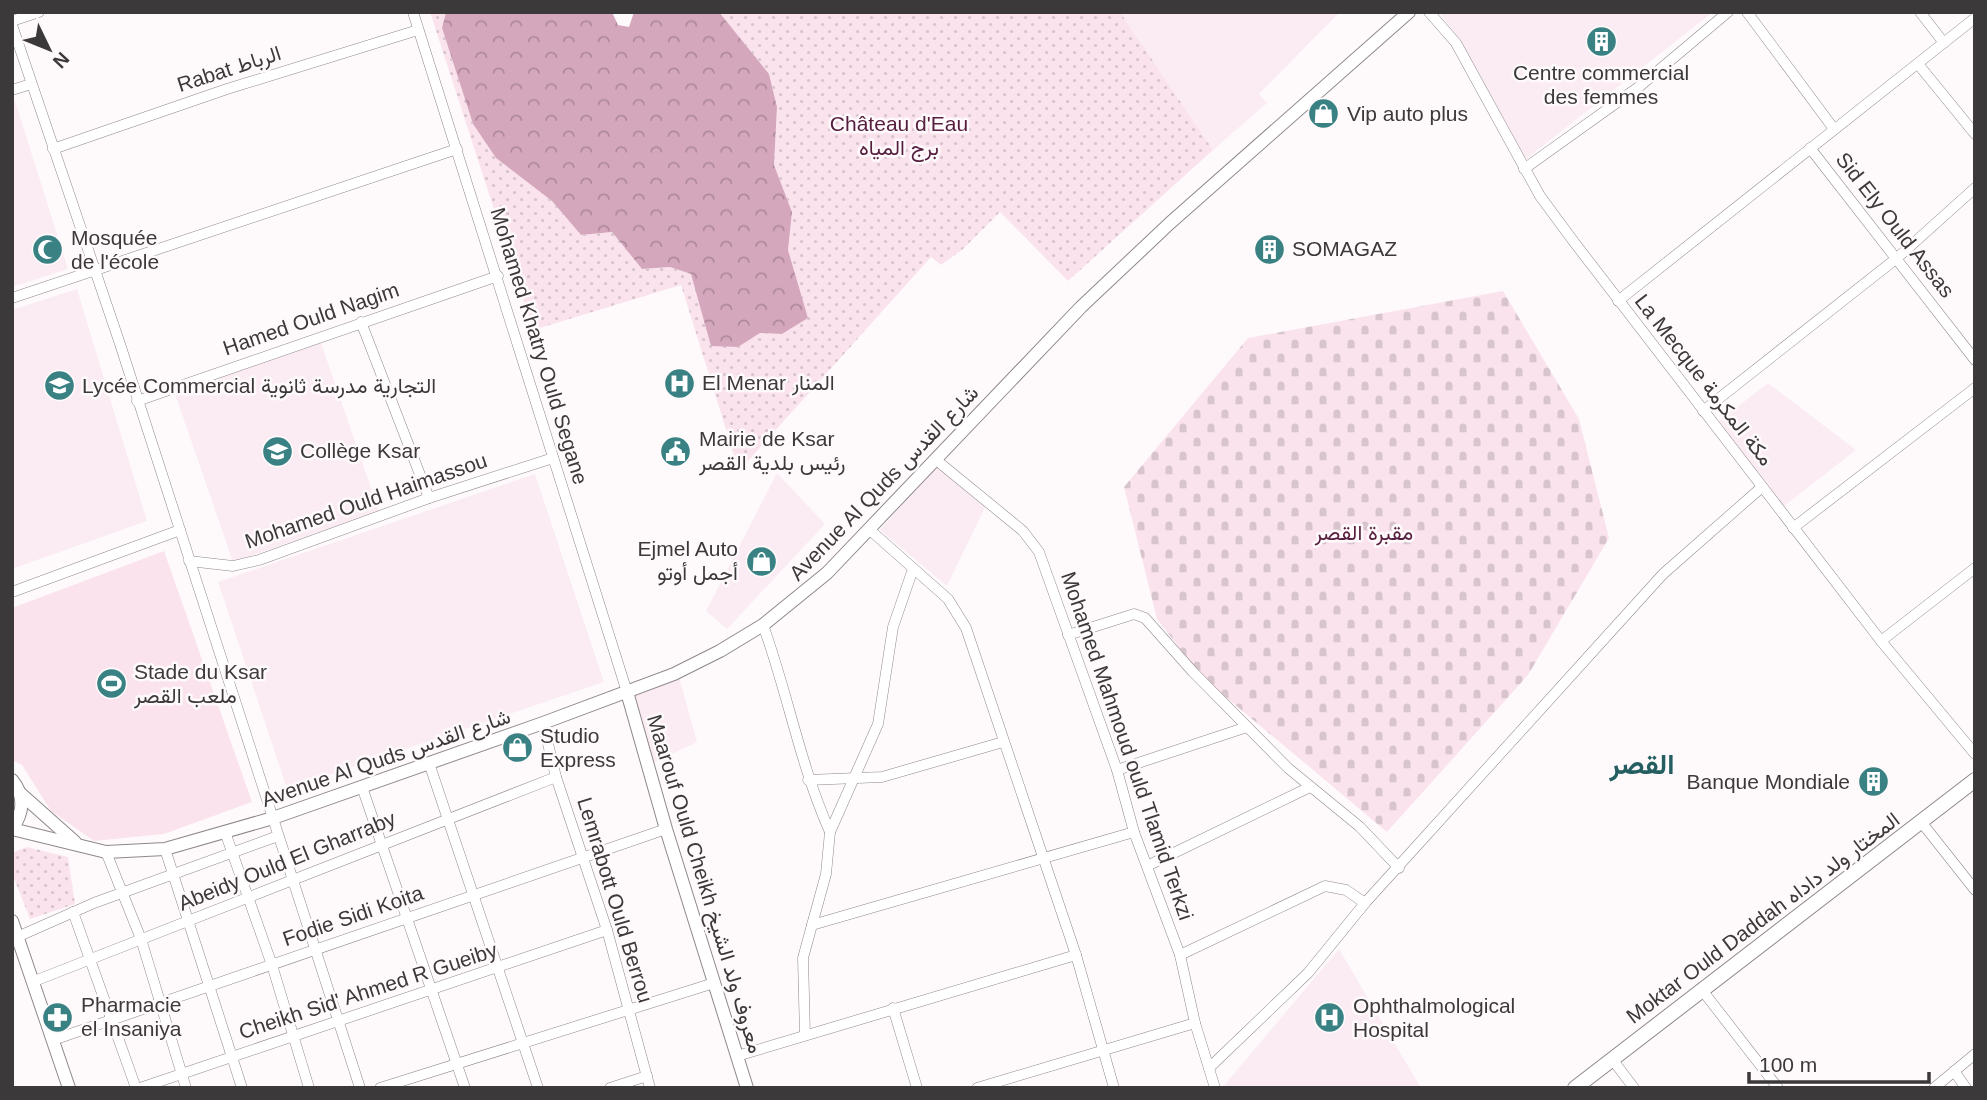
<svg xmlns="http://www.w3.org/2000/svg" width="1987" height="1100" font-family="Arial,Vazirmatn,sans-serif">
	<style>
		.built { fill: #fbecf3 }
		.grass { fill: url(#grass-dots) }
		.forest { fill: url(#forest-crowns) }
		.cemetery { fill: url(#cemetery-stones) }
		.pitch { fill: #fbe3ee }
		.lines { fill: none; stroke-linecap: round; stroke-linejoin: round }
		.minor-casing { stroke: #8f888b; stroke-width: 11 }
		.tertiary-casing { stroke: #8f888b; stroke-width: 14 }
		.secondary-casing { stroke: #8f888b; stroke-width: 16 }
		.minor { stroke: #fff; stroke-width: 10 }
		.tertiary { stroke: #fff; stroke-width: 12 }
		.secondary { stroke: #fff; stroke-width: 14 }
		.labels { text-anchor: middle; stroke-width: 5; stroke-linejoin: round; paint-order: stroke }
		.street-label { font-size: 21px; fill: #3c393a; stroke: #fefafc }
		.poi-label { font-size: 21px; fill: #3c393a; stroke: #fefafc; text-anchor: start }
		.park-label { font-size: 21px; fill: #561e3e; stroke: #fefafc }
		.district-label { font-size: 28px; font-weight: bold; fill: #245e60; stroke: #fefafc }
	</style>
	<defs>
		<pattern id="grass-dots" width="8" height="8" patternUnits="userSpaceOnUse" patternTransform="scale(1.75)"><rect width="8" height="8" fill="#fbe3ee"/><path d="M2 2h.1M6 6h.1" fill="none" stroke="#d8c4cd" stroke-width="1.8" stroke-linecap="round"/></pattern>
		<pattern id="forest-crowns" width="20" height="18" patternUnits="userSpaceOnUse" patternTransform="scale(1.75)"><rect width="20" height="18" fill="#d5a7bd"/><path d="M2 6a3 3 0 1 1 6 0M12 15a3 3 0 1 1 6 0" fill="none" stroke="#ae899b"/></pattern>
		<pattern id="cemetery-stones" width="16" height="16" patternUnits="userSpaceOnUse" patternTransform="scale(1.75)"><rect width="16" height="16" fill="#fbe3ee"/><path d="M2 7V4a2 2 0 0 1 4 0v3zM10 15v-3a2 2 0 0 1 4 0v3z" fill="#d8c4cd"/></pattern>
	</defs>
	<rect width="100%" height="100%" fill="#fefafc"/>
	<!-- built -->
	<g class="built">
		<polygon points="1120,12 1340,12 1259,94 1267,103 1213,150"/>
		<polygon points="1439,12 1713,12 1526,159 1461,41"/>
		<polygon points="12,101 15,101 68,269 12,287"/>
		<polygon points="77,289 147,521 12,569 12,310"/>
		<polygon points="320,340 379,511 233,562 174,391"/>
		<polygon points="1768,383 1856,450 1783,507 1719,421"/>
		<polygon points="936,466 986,505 947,586 880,530"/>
		<polygon points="777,473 825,524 727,629 706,611"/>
		<polygon points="535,474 604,682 287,789 218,582"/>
		<polygon points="679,677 697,742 649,765 631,695"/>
		<polygon points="1339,949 1421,1088 1222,1088"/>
	</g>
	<!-- grass -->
	<g class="grass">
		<polygon points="430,12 446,12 442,28 473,124 496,158 552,201 581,235 612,232 642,269 670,267 691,274 738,347 760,333 782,334 808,318 788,250 792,212 774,165 777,107 769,74 719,12 1120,12 1213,150 1068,281 1000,212 963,249 941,265 931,257 739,471 681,285 533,330"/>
		<polygon points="27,847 68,857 75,904 30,919 12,873 14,852"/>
	</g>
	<!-- forest -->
	<polygon class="forest" points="446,12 612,12 618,25 629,27 634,12 719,12 769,74 777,107 774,165 792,212 788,250 808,318 782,334 760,333 738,347 711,346 691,274 670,267 642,269 612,232 581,235 552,201 496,158 473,124 442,28"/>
	<!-- cemetery -->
	<polygon class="cemetery" points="1503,291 1579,419 1609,538 1528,675 1387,832 1202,677 1157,619 1124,487 1248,338"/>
	<!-- pitch -->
	<polygon class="pitch" points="164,551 252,802 164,834 94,841 51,811 22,765 12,760 12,608"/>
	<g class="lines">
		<defs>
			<g id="minor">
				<polyline points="413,12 627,692"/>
				<polyline points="1429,12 1456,43 1540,196 1574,242 1881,641 1975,754"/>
				<polyline points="1747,12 1834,129"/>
				<polyline points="1920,12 1944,43"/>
				<polyline points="12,21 39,12"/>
				<polyline points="12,25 120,344 360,1088"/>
				<polyline points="1918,64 1975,134"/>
				<polyline points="12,90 31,84"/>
				<polyline points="1810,148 1975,360"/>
				<polyline points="53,149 227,89 418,30"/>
				<polyline points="1524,169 1640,86 1728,12"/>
				<polyline points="12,298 457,149"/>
				<polyline points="1618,301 1975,18"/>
				<polyline points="361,322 429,498"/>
				<polyline points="137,401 498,276"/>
				<polyline points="1703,411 1897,258 1975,188"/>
				<polyline points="935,459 1023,531 1039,552 1117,770 1134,832 1180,955 1195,1023 1215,1088"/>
				<polyline points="1793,528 1975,388"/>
				<polyline points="870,530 948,599 966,628 1076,955 1114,1088"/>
				<polyline points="189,561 233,566 259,560 429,498 553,458"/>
				<polyline points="12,592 180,530"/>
				<path d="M763,625C788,694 800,765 830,832"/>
				<polyline points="1068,635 1134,614 1145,618 1193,672 1288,768 1360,827 1399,868"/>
				<polyline points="1881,641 1975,568"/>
				<polyline points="543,723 556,777 607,930 650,1088"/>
				<polyline points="429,763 538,1088"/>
				<polyline points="1117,770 1247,727"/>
				<polyline points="808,780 882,777 1003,742"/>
				<polyline points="362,787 465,1088"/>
				<polyline points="1922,823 1975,890"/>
				<polyline points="225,832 272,965 309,1088"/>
				<polyline points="165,849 242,1088"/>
				<polyline points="106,852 141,939 186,1088"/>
				<polyline points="1147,866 1310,787"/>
				<polyline points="73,912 136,1088"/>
				<polyline points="812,925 826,874 830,832 878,724 893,627 913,569"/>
				<polyline points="17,937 94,903 278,836"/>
				<polyline points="1180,955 1325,886 1346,890 1365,903"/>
				<polyline points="32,982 556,777"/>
				<polyline points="1702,990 1778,1088"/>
				<polyline points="893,1008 917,1088"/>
				<polyline points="805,1035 803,958 812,925 1134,832"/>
				<polyline points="53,1040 666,829"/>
				<polyline points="737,1056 1076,955"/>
				<polyline points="1612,1059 1634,1088"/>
				<polyline points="1209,1068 1308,973 1365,903 1663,574 1762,487"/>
				<polyline points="1954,1071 1966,1088"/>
				<polyline points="140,1088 607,930"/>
				<polyline points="380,1088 714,983"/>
				<polyline points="610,1088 647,1076"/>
				<polyline points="977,1088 1195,1023"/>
				<polyline points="1934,1088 1975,1054"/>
			</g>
			<g id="tertiary">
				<polyline points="627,692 666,829 747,1088"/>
				<path d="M12,780C25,796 24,812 12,829"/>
				<polyline points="21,794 75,842"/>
				<polyline points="12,829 106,852 165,849 273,818 543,723 674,674 720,651 763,625 827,573 1081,307 1170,223 1409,12"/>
				<polyline points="12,921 69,1088"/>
			</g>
			<polyline id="secondary" points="1575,1088 1975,780"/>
		</defs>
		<!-- minor casing -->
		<use href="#minor" class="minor-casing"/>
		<!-- tertiary casing -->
		<use href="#tertiary" class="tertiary-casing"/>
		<!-- secondary casing -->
		<use href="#secondary" class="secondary-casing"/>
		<!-- minor -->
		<use href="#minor" class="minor"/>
		<!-- tertiary -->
		<use href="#tertiary" class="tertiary"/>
		<!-- secondary -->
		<use href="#secondary" class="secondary"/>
	</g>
	<!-- icons -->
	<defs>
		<symbol id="building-disc" viewBox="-11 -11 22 22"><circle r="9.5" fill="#398183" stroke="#fefafc"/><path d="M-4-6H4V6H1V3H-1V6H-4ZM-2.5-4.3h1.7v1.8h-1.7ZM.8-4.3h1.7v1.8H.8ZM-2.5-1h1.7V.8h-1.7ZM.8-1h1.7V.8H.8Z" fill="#fff"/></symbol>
		<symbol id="shop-disc" viewBox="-11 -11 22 22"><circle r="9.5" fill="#398183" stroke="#fefafc"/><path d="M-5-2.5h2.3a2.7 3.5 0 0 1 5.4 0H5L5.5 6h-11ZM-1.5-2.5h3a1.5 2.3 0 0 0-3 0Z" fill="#fff"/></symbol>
		<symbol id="mosque-disc" viewBox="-11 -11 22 22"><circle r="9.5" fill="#398183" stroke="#fefafc"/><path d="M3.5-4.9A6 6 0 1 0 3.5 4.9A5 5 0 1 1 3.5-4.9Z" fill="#fff"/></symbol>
		<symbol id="hospital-disc" viewBox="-11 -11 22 22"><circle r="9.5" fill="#398183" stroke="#fefafc"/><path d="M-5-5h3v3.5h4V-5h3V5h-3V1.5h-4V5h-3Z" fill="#fff"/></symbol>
		<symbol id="school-disc" viewBox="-11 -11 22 22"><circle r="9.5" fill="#398183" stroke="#fefafc"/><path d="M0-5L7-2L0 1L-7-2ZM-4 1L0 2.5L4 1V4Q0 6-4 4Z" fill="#fff"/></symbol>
		<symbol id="civic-disc" viewBox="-11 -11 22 22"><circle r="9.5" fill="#398183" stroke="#fefafc"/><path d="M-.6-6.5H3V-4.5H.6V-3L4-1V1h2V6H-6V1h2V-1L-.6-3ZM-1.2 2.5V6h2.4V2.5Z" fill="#fff"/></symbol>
		<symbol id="stadium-disc" viewBox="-11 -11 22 22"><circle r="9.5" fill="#398183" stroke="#fefafc"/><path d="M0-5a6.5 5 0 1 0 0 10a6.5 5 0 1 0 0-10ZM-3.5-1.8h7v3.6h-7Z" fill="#fff"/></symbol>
		<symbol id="pharmacy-disc" viewBox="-11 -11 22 22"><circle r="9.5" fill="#398183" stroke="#fefafc"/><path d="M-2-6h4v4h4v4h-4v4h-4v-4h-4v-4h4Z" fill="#fff"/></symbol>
	</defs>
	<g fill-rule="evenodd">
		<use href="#building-disc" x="1584" y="24" width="35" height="35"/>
		<use href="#shop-disc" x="1306" y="96" width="35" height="35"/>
		<use href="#building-disc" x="1252" y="232" width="35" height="35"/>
		<use href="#mosque-disc" x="30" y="232" width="35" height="35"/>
		<use href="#hospital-disc" x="662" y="366" width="35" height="35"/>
		<use href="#school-disc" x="42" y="368" width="35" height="35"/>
		<use href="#school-disc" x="260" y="434" width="35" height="35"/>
		<use href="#civic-disc" x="658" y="434" width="35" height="35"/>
		<use href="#shop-disc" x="744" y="544" width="35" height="35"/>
		<use href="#stadium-disc" x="94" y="666" width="35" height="35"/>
		<use href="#shop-disc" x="500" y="730" width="35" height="35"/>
		<use href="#building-disc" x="1856" y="764" width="35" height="35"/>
		<use href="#pharmacy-disc" x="40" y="1000" width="35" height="35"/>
		<use href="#hospital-disc" x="1312" y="1000" width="35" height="35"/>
	</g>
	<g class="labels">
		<!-- street labels -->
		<g class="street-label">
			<text transform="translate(229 69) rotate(-18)" y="7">Rabat الرباط</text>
			<text transform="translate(1895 225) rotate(52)" y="7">Sid Ely Ould Assas</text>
			<text transform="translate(311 319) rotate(-19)" y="7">Hamed Ould Nagim</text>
			<text transform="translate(539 346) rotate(73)" y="7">Mohamed Khatry Ould Segane</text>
			<text transform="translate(1704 380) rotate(52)" y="7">La Mecque مكة المكرمة</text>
			<text transform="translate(884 483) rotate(-46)" y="7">Avenue Al Quds شارع القدس</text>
			<text transform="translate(366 501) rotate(-19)" y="7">Mohamed Ould Haimassou</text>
			<text transform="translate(1127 746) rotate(71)" y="7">Mohamed Mahmoud ould Tlamid Terkzi</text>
			<text transform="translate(386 758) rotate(-19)" y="7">Avenue Al Quds شارع القدس</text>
			<text transform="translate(287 861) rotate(-22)" y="7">Abeidy Ould El Gharraby</text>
			<text transform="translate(705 884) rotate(73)" y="7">Maarouf Ould Cheikh معروف ولد الشيخ</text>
			<text transform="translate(615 900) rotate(73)" y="7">Lemrabott Ould Berrou</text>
			<text transform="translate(353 916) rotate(-19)" y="7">Fodie Sidi Koita</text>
			<text transform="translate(1763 918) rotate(-37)" y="7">Moktar Ould Daddah المختار ولد داداه</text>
			<text transform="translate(368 991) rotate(-18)" y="7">Cheikh Sid' Ahmed R Gueiby</text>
		</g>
		<!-- poi labels -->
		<g class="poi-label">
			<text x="1601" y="80" text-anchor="middle">Centre commercial<tspan x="1601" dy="24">des femmes</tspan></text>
			<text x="1347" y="121">Vip auto plus</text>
			<text x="71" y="245">Mosquée<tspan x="71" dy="24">de l'école</tspan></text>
			<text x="1292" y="256">SOMAGAZ</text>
			<text x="702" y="390">El Menar المنار</text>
			<text x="82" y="393">Lycée Commercial التجارية مدرسة ثانوية</text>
			<text x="699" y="446">Mairie de Ksar<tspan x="699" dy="24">رئيس بلدية القصر</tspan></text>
			<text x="300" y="458">Collège Ksar</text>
			<text x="738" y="556" text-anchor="end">Ejmel Auto<tspan x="738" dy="24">أجمل أوتو</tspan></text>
			<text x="134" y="679">Stade du Ksar<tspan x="134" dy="24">ملعب القصر</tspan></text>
			<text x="540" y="743">Studio<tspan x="540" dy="24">Express</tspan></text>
			<text x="1850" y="789" text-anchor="end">Banque Mondiale</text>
			<text x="81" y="1012">Pharmacie<tspan x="81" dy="24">el Insaniya</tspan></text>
			<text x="1353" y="1013">Ophthalmological<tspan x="1353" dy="24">Hospital</tspan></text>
		</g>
		<!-- park labels -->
		<g class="park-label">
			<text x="899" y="131">Château d'Eau<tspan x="899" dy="24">برج المياه</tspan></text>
			<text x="1364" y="540">مقبرة القصر</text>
		</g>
		<!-- district labels -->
		<g class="district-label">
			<text x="1642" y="774">القصر</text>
		</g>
	</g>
	<!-- border -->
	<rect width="1987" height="1100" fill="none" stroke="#3c393a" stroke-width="28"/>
	<!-- north arrow -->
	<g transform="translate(49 49) rotate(133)" stroke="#fefafc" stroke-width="5" paint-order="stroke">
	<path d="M0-5L12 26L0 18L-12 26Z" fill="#3c393a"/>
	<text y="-10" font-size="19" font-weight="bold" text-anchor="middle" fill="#3c393a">N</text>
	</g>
	<!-- scale -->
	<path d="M1749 1072v10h180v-10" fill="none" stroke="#3c393a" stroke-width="3.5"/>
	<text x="1759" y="1072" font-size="21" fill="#3c393a" stroke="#fefafc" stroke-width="5" paint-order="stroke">100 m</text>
</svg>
